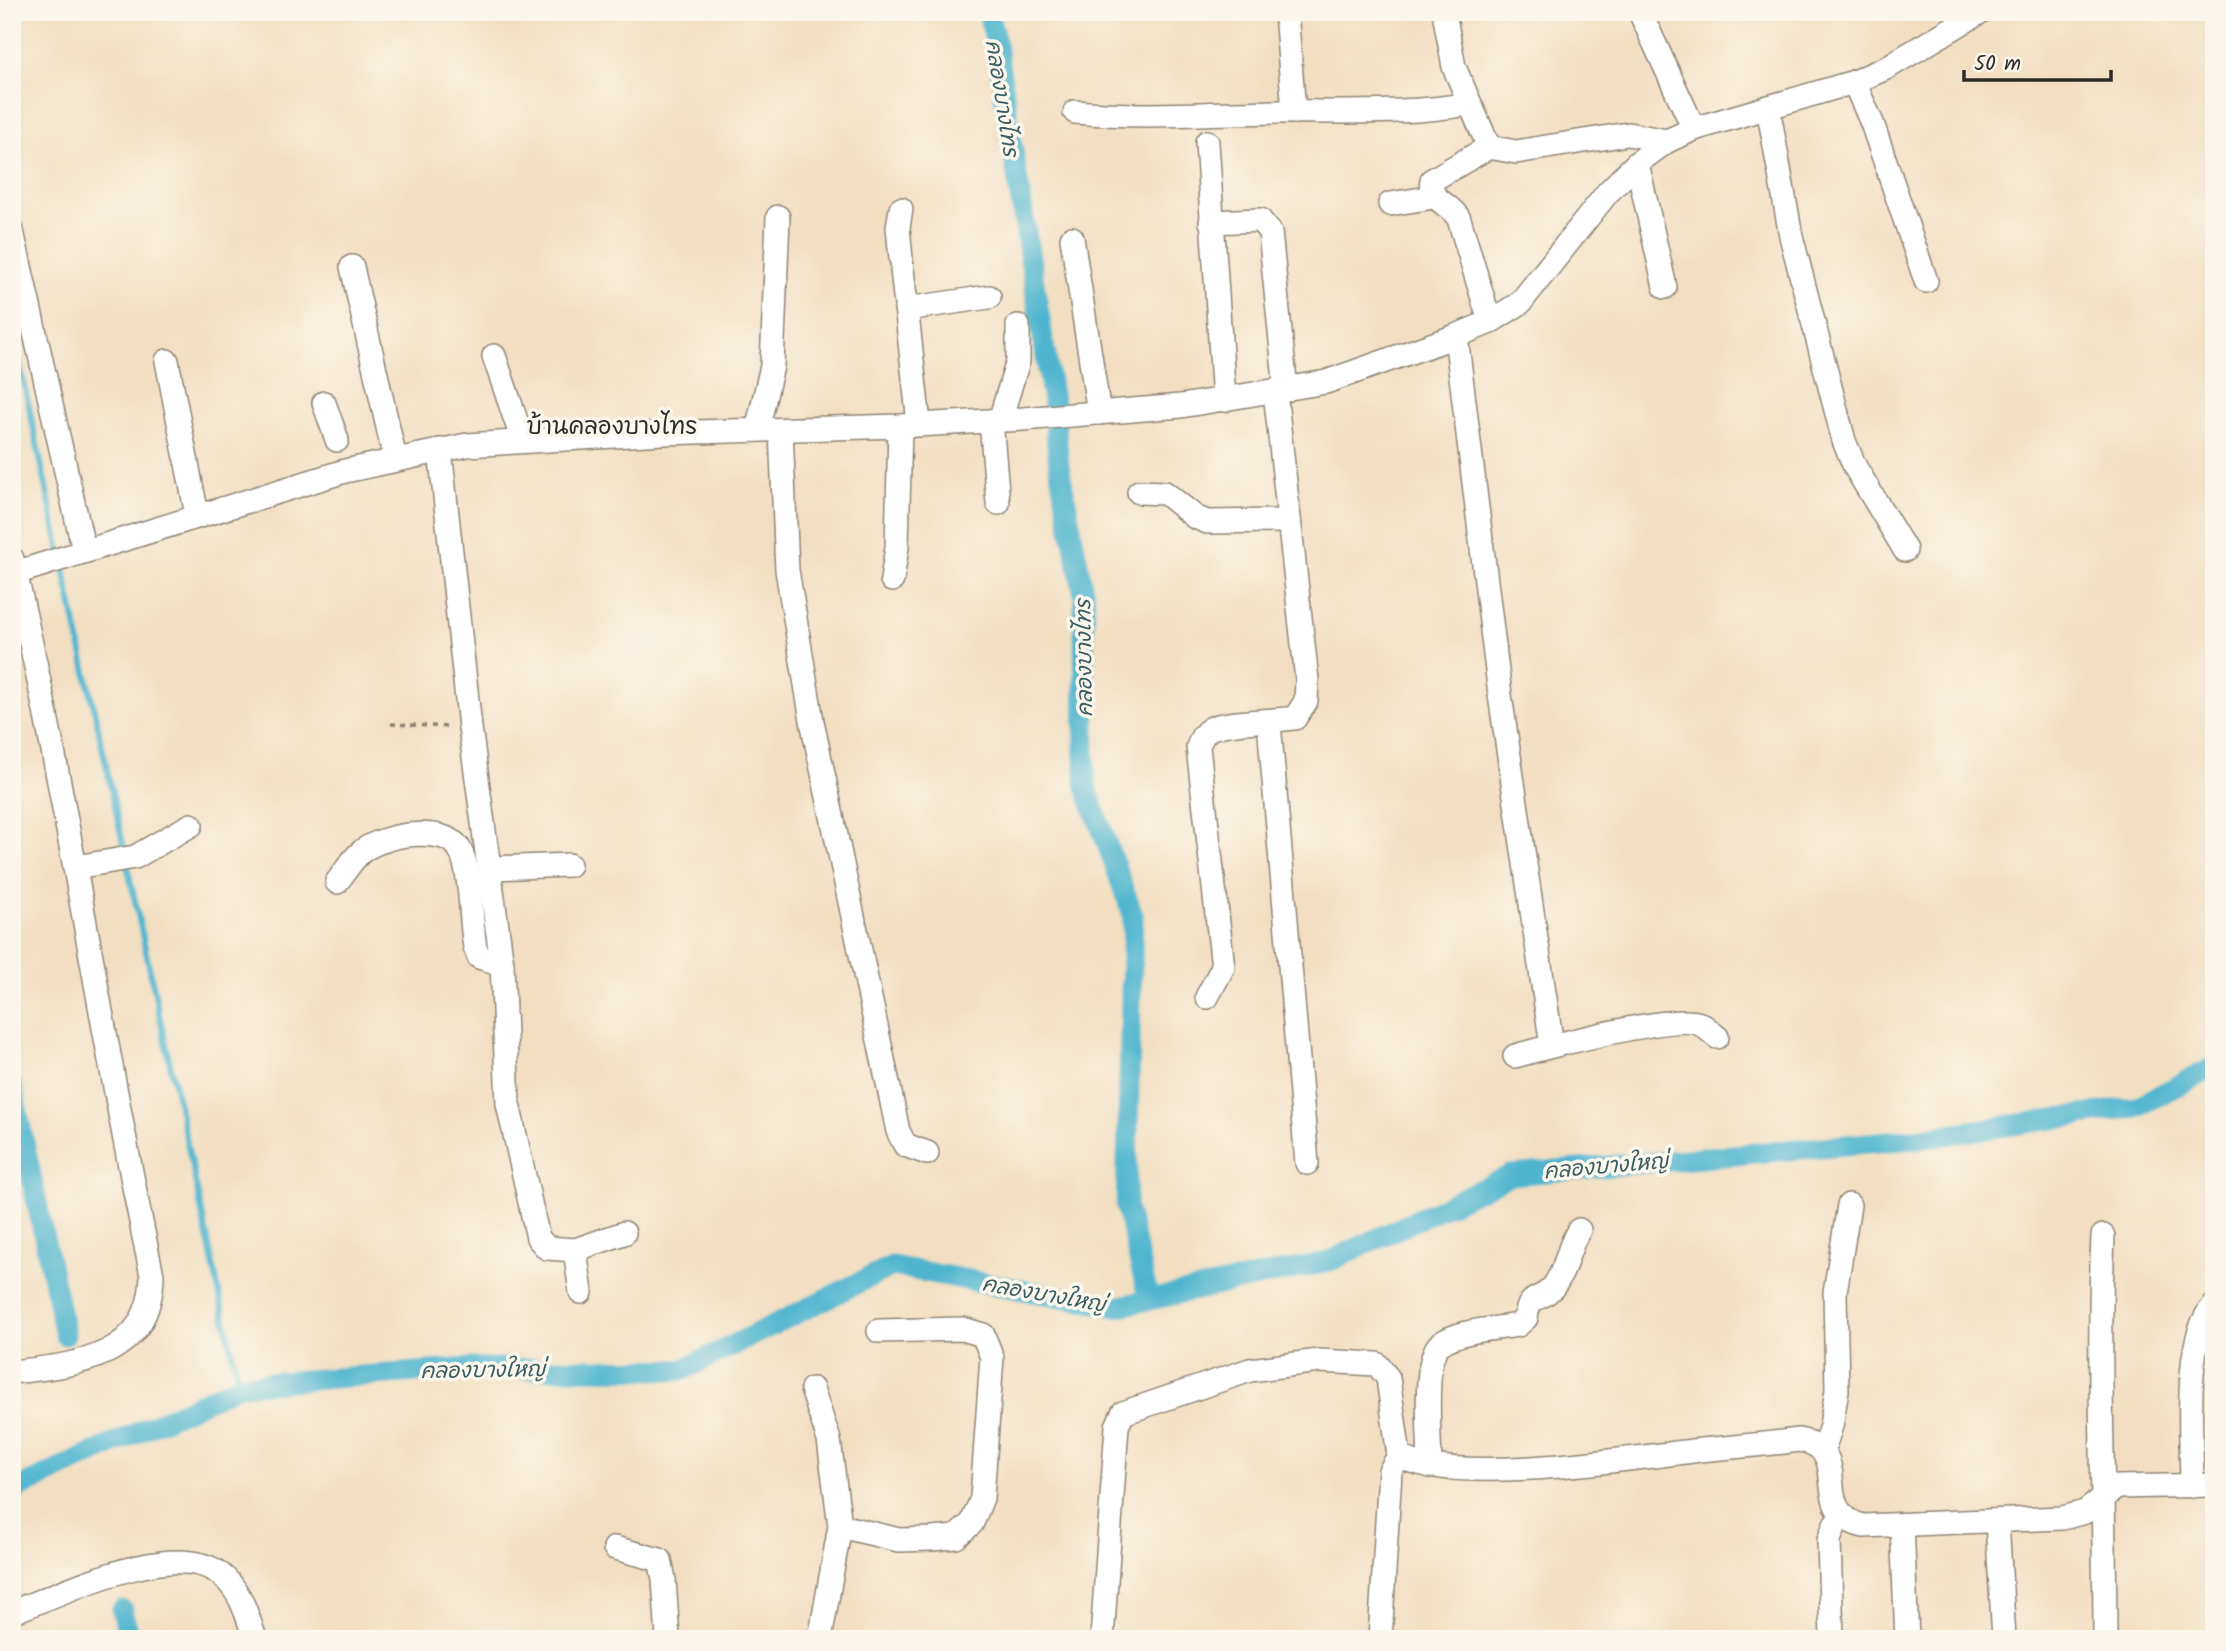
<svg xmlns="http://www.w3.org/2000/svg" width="2226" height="1651" font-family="Kalam,'Playpen Sans Thai',sans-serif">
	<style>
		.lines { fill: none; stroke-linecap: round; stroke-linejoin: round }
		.stream { stroke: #50b5cf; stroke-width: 6 }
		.canal { stroke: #50b5cf; stroke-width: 21 }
		.minor-casing { stroke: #8e8576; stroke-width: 26 }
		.path { stroke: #8e8576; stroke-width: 3.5; stroke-dasharray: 5 5; stroke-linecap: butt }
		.minor { stroke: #fff; stroke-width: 23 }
		.labels { text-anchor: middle; stroke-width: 7; stroke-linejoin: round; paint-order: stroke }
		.water-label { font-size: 21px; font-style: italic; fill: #385b64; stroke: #fbf7ec }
		.quarter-label { font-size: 23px; fill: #2b2b2b; stroke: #fbf7ec }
	</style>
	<rect width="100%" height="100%" fill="#fbf7ec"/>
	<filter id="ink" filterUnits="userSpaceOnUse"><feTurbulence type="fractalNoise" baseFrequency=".0143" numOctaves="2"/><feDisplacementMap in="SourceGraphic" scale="14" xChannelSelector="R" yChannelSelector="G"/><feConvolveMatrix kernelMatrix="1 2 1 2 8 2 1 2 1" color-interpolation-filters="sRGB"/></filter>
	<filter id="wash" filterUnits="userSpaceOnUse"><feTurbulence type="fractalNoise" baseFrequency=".00686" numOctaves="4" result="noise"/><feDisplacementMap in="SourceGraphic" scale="28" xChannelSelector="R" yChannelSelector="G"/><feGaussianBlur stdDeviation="1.57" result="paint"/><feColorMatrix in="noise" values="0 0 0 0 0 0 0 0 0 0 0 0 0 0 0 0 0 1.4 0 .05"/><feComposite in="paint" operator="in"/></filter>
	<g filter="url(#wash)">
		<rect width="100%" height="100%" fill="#f2dfc1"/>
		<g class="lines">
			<!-- stream -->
			<g class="stream">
				<polyline points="12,328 125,853"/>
				<polyline points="127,864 239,1385"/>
			</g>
			<!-- canal -->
			<g class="canal">
				<polyline points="988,12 995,39 1053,401 1059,466 1084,595 1085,784 1133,915 1126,1207 1149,1300"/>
				<polyline points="12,1086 65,1335"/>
				<polyline points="12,1491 239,1385 471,1368 683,1370 892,1266 1116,1307 1328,1262 1511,1175 1923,1138 2136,1107 2214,1067"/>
				<polyline points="122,1610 129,1639"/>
			</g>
		</g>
	</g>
	<g filter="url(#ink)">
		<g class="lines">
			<defs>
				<g id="minor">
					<polyline points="1286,12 1294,112"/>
					<polyline points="1444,12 1454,67 1489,147 1516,152 1628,134 1667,141"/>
					<polyline points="1640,12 1694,129"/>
					<polyline points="1854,82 1872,123 1926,281"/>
					<polyline points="1768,107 1791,236 1844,441 1855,467 1905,550"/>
					<path d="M1075,112C1142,118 1210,113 1277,112C1342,111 1405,115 1469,104"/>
					<polyline points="1207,142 1224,400"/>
					<path d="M1489,147L1432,180C1427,201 1451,203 1459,219L1490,322"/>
					<polyline points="1637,163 1665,287"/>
					<polyline points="1390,204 1434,197"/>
					<polyline points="901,209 898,227 901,259"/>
					<polyline points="1211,222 1260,220 1270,232 1286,390"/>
					<polyline points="12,231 84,551"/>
					<polyline points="1072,238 1099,413"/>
					<polyline points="352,267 395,459"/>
					<polyline points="902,269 919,424"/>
					<polyline points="906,309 989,297"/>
					<polyline points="1456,336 1500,695 1552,1046 1515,1056"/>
					<polyline points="494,356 523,441"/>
					<polyline points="167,361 197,515"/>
					<polyline points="324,403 337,440"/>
					<polyline points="1000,420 1018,361 1018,326"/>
					<polyline points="991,421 998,503"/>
					<polyline points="757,430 772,366 778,217"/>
					<polyline points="781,430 787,570 812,721 898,1131 905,1145 927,1153"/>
					<polyline points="440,450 470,727 502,964 508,1104 538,1238 547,1248 575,1250 581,1292"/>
					<polyline points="1139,492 1165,493 1195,517 1207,522 1289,521"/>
					<path d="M12,559C68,796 101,1037 152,1275C151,1357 79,1365 12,1372"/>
					<polyline points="12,574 345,471 467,445 663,433 900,426 1023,419 1181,406 1326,382 1456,336 1490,322 1520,303 1608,192 1637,163 1667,141 1694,129 1854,82 1886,68 1980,12"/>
					<polyline points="892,580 897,547 900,426"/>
					<polyline points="1269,723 1307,1163"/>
					<polyline points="76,867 135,857 191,825"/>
					<polyline points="491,868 569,865"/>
					<path d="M337,882C344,873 351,861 360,853C379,835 446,823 460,850C472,873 470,920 475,947L479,957L502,964"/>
					<path d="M1207,997L1223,967L1198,747C1200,740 1203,733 1210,729C1224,721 1275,721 1295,718L1306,701L1307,680L1275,392"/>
					<path d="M1552,1046C1578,1040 1679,1014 1700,1024C1706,1027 1712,1033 1717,1037"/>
					<path d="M2103,1236C2097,1371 2105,1504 2105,1639"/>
					<polyline points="575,1250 624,1233"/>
					<polyline points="812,1389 829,1440 840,1526 820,1639"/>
					<polyline points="1823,1450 1831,1426 1837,1390 1835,1292 1849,1205"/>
					<path d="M1430,1466C1430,1442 1422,1358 1440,1344C1458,1330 1496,1329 1518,1325L1526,1318C1529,1292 1540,1303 1553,1287C1567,1270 1567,1248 1579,1230"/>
					<path d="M2192,1486C2192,1442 2182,1336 2214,1306"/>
					<polyline points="1997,1521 2004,1639"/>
					<polyline points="1902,1525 1907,1639"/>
					<polyline points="840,1526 899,1540 932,1539 956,1537 972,1523 982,1498 992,1357 983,1335 963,1329 879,1331"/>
					<polyline points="615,1548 660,1560 664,1579 668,1639"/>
					<path d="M12,1612C59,1595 174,1537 220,1574C241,1590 247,1615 255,1639"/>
					<polyline points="12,1638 12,1639"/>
					<path d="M1102,1639L1117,1426L1123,1413L1250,1370L1319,1361L1377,1364L1388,1378L1399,1456C1451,1485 1628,1459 1692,1451C1728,1447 1763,1445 1799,1440C1857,1449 1806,1511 1863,1526L2062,1518L2085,1512L2117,1487L2214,1485"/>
					<polyline points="1380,1639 1390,1471 1399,1456"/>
					<polyline points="1832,1639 1829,1540 1835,1525 1842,1516"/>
				</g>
			</defs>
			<!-- minor casing -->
			<use href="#minor" class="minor-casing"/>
			<!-- path -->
			<polyline class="path" points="391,724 451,727"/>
			<!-- minor -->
			<use href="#minor" class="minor"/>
		</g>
	</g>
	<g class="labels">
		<!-- water labels -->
		<g class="water-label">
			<text transform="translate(1002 98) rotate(81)" y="7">คลองบางไทร</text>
			<text transform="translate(1084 658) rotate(-91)" y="7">คลองบางไทร</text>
			<text transform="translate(1606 1166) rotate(-5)" y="7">คลองบางใหญ่</text>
			<text transform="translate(1044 1294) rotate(10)" y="7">คลองบางใหญ่</text>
			<text transform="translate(483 1370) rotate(-1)" y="7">คลองบางใหญ่</text>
		</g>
		<!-- quarter labels -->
		<g class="quarter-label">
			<text x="612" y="434">บ้านคลองบางไทร</text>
		</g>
	</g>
	<!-- margin -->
	<rect width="2226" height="1651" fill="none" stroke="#fbf7ec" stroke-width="42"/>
	<!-- scale -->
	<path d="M1964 70v10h147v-10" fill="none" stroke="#2b2b2b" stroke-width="3.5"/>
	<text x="1974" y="70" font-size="21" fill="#2b2b2b" stroke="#fbf7ec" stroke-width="5" paint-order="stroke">50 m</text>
</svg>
